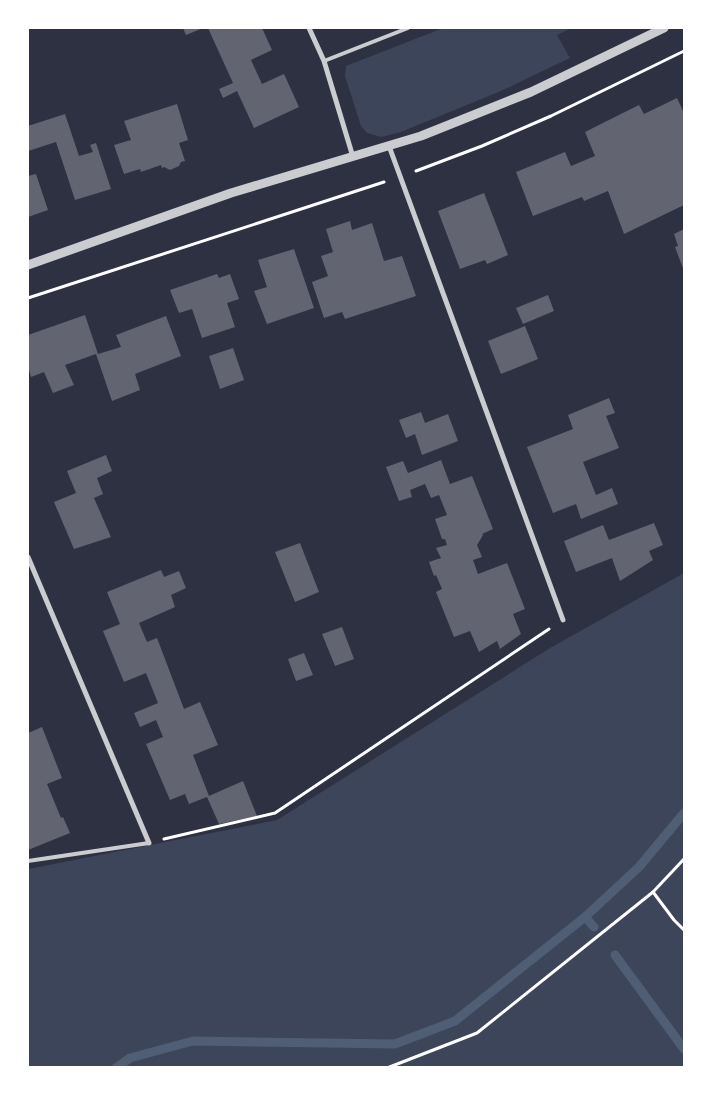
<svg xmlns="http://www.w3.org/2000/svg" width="712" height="1095" font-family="'Fira Sans Condensed',sans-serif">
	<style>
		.green { fill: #3c4559 }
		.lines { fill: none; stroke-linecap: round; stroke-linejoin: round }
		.stream { stroke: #4f5d75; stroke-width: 9 }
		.building { fill: #626471 }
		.path { stroke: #fff; stroke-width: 3 }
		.service { stroke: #caccd0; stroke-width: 4 }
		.minor { stroke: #caccd0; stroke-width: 5 }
		.tertiary { stroke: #caccd0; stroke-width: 9 }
	</style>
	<rect width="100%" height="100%" fill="#2d3142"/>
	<!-- green -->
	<g class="green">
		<polygon points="443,28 571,28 557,35 570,58 501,91 401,132 381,137 367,133 361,126 345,76 346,66"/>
		<polygon points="684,573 684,1067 28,1068 28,869 277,820 550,648"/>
	</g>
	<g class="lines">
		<!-- stream -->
		<g class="stream">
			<polyline points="585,917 594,927"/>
			<polyline points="615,955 684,1049"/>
			<polyline points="116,1068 130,1058 193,1041 395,1044 455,1021 585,917 639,867 684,813"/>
		</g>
	</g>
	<!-- building -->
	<g class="building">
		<polygon points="183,28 203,28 186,35"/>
		<polygon points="208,28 262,28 272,50 251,60 262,84 284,74 299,107 254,128 237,91 223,98 219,89 233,83"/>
		<polygon points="677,98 684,113 684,205 624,234 608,191 584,201 582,197 533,216 516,172 565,152 571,166 595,156 585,132 639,105 644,114"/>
		<polygon points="177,104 188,140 179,143 185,161 181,162 179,166 170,170 164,167 162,168 161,165 141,172 140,169 124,174 114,145 131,140 124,121"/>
		<polygon points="65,114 79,156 93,152 90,145 96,143 111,189 75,200 56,142 28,151 28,126"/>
		<polygon points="36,174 48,210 28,217 28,176"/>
		<polygon points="484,193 508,255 487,264 485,260 460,269 438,211"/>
		<polygon points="350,221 352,230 372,223 384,261 402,256 416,296 345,319 342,312 324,318 312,282 328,276 321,256 333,252 326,229"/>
		<polygon points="684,229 684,271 675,247 678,246 674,234"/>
		<polygon points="294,249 314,308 267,324 254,291 267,287 258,260"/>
		<polygon points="217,274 219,278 230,274 239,299 227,303 235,327 202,338 192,309 179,313 170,290"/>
		<polygon points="548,295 554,311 523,324 516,308"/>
		<polygon points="85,315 98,354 121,347 116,335 166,316 181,356 135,374 140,390 112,401 96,354 65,365 74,385 53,393 44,372 31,377 28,366 28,335"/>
		<polygon points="525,326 538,359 501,374 488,341"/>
		<polygon points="233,348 244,380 220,389 209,356"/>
		<polygon points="609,398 615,413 606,416 619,448 583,462 596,495 612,488 618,504 581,519 576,504 553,513 527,447 573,429 568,415"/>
		<polygon points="421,412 425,423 448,414 458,441 422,455 415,434 406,438 399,420"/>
		<polygon points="106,455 112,471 97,478 103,494 94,498 111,537 74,549 54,502 76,493 67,471"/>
		<polygon points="441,460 450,484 472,476 493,529 482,534 483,535 477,545 482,557 473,560 478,574 507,563 525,609 513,614 521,634 500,649 497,641 479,652 470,631 454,637 436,592 442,589 436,575 434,576 429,562 441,558 436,548 447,545 445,539 442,539 435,519 447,515 439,495 431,498 425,484 410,490 412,497 399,501 386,467 403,461 408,473"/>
		<polygon points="654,523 663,545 649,551 653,560 620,581 612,558 576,572 564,541 603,525 609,540"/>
		<polygon points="300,543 319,592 295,602 275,552"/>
		<polygon points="161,570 164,577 179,571 186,588 171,595 175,607 139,623 147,642 157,638 184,709 200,702 218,745 193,755 209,796 243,781 257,816 219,824 207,797 189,804 185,794 170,800 146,744 163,737 156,720 140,727 134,713 158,703 146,673 124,682 103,631 120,624 107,592"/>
		<polygon points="342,627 354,659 335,666 322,634"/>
		<polygon points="304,653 313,675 296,681 288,659"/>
		<polygon points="42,727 62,778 47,784 61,818 63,817 70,833 28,850 28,733"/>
	</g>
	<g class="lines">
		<!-- path -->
		<g class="path">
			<polyline points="416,171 482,146 551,116 684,51"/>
			<polyline points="28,298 384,182"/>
			<polyline points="164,839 275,813 549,629"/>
			<polyline points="653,892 674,920 684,930"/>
			<polyline points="387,1068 477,1033 653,892 684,859"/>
		</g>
		<!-- service -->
		<g class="service">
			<polyline points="324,61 408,28"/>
			<polyline points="28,861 149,843"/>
		</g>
		<!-- minor -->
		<g class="minor">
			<polyline points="309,28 324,61 353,157"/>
			<polyline points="389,146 563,620"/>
			<polyline points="28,557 149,843"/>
		</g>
		<!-- tertiary -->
		<polyline class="tertiary" points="28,265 231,193 421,136 531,92 664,28"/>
	</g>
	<!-- border -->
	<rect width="712" height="1095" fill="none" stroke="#ffffff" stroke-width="58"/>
</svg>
